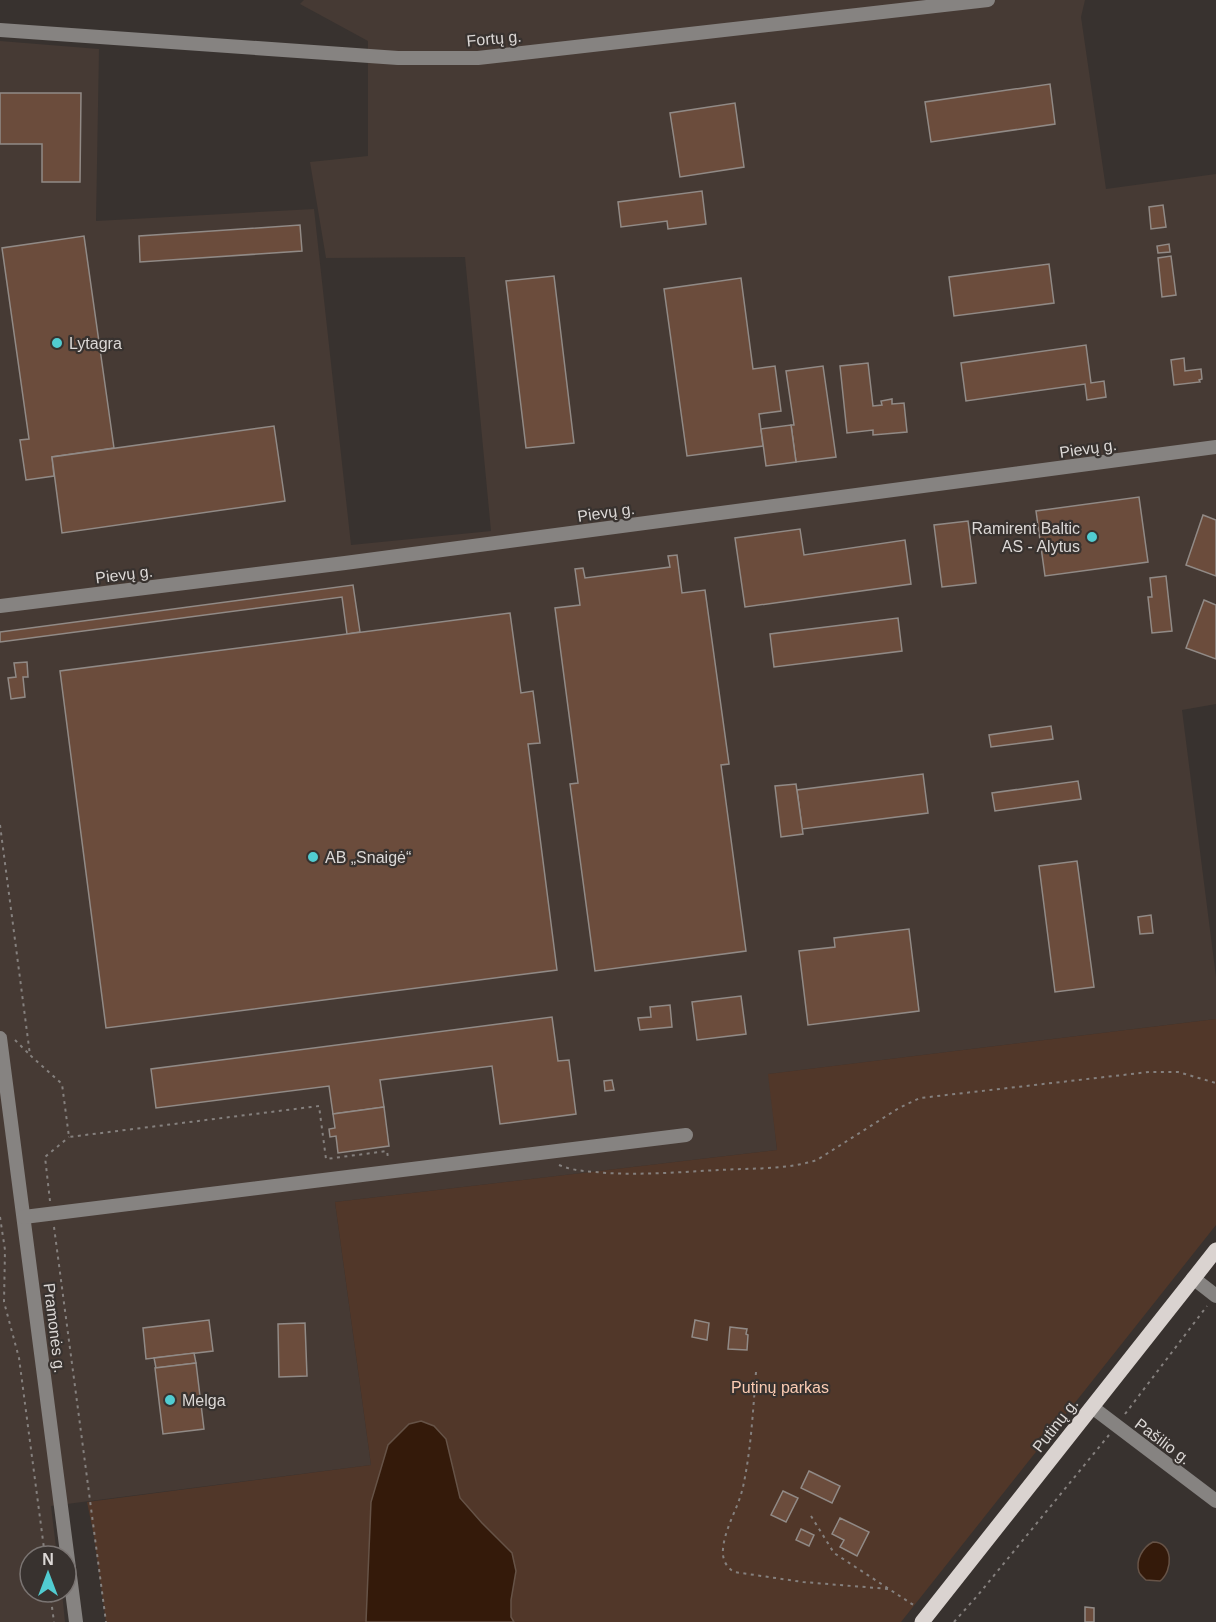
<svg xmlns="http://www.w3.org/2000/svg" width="1216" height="1622" font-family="Helvetica,sans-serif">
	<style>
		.built { fill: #463a34 }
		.green { fill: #513729 }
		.water { fill: #341a0a; stroke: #665347; stroke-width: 1.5 }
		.building { fill: #6b4c3c; stroke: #918a86; stroke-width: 1.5 }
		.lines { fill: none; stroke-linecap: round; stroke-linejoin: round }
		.path { stroke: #85807e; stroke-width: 2; stroke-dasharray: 3 4.5; stroke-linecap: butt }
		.minor { stroke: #868381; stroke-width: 14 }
		.major { stroke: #dad3d0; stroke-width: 15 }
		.poi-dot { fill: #51ccd1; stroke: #38322f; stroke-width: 2 }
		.labels { text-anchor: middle; stroke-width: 4.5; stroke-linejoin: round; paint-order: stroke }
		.street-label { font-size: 16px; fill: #dcd8d6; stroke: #38322f }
		.poi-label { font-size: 16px; fill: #dcd8d6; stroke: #38322f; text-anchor: start }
		.park-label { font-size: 16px; fill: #fbccb3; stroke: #38322f }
	</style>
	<rect width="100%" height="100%" fill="#38322f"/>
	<!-- built -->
	<polygon class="built" points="304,0 1085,0 1081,17 1106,189 1216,174 1216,704 1182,710 1216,977 1216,1019 769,1074 777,1150 335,1202 371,1465 51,1506 57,1556 30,1556 30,1592 62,1592 65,1622 0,1622 0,41 99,49 96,221 314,209 351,545 491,531 465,257 326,258 310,162 368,156 368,41 300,4"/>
	<!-- green -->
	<polygon class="green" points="1216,1019 1216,1225 901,1622 106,1622 94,1536 87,1502 371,1465 335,1202 777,1150 768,1074"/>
	<!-- water -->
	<g class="water">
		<polygon points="421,1421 434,1426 446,1439 460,1498 482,1523 512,1553 516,1571 511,1600 511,1617 514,1622 366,1622 371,1502 388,1445 409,1424"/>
		<path d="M1153,1542C1174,1542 1173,1571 1160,1581L1146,1580C1144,1578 1140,1575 1139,1572C1135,1560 1143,1547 1153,1542Z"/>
	</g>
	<!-- building -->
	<g class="building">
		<polygon points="1050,84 1055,124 931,142 925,102"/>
		<polygon points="0,93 81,93 80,182 42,182 42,144 0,144"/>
		<polygon points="735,103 744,167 680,177 670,113"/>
		<polygon points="702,191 706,224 668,229 667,221 621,227 618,202"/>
		<polygon points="1163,205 1166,227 1151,229 1149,207"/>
		<polygon points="300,225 302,251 140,262 139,236"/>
		<polygon points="84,236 114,448 52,457 54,476 26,480 20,440 29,439 2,248"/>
		<polygon points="1169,244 1170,252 1158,253 1157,246"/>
		<polygon points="1171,256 1176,295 1162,297 1158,258"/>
		<polygon points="1049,264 1054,303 954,316 949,277"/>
		<polygon points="554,276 574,443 526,448 506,281"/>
		<polygon points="741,278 753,369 775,366 781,411 759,414 763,446 687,456 664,289"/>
		<polygon points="1086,345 1091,383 1104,381 1106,397 1087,400 1085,384 966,401 961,363"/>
		<polygon points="1184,358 1185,371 1201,369 1202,379 1199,380 1200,382 1174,385 1171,360"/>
		<polygon points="868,363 873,406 882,405 881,401 892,399 892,404 904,403 907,432 873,435 873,430 847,433 840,366"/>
		<polygon points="823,366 836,457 796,462 791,425 794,425 786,371"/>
		<polygon points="791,425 796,462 766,466 761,429"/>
		<polygon points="274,426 285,501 62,533 52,457"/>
		<polygon points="1139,497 1148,562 1045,576 1036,511"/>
		<polygon points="1203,515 1216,520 1216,576 1186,565"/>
		<polygon points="968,521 976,583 942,587 934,525"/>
		<polygon points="800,529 804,555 905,540 911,584 745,607 735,538"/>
		<polygon points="677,555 682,593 705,590 729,764 721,765 746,951 595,971 570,784 578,783 555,608 580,605 575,569 583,568 585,578 670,567 668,556"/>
		<polygon points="1166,576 1172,631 1152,633 1148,597 1152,597 1150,578"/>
		<polygon points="353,585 360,632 347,634 342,597 0,642 0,632"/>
		<polygon points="1204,600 1216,605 1216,659 1186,648"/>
		<polygon points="510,613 521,693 533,691 540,743 528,744 557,970 106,1028 60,671"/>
		<polygon points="898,618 902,651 774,667 770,634"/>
		<polygon points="27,662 28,677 23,677 25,697 11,699 8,678 16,677 14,663"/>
		<polygon points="1051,726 1053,739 991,747 989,735"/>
		<polygon points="923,774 928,813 802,829 797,790"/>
		<polygon points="1078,781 1081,799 995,811 992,793"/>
		<polygon points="796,784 803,834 781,837 775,786"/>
		<polygon points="1077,861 1094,987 1055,992 1039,866"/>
		<polygon points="1151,915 1153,933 1140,934 1138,917"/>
		<polygon points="909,929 919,1011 808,1025 799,951 835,947 834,938"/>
		<polygon points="741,996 746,1034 697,1040 692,1002"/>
		<polygon points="670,1005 672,1027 640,1030 638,1018 651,1017 650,1007"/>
		<polygon points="552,1017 558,1061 569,1060 576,1114 500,1124 492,1066 380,1080 384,1107 333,1114 329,1086 156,1108 151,1069"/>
		<polygon points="612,1080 614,1090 605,1091 604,1081"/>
		<polygon points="384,1107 389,1146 338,1153 336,1136 330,1137 329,1129 335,1128 333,1114"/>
		<polygon points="209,1320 213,1351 146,1359 143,1328"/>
		<polygon points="695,1320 709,1323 707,1340 692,1337"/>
		<polygon points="305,1323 307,1376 279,1377 278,1324"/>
		<polygon points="730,1327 747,1329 746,1334 748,1335 747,1350 728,1349"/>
		<polygon points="194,1353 196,1363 156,1368 154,1358"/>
		<polygon points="196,1363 204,1429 163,1434 155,1368"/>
		<polygon points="809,1471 840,1486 832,1503 801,1488"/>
		<polygon points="783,1491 798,1498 786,1522 771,1515"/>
		<polygon points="840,1518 869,1532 857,1556 840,1547 844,1540 832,1534"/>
		<polygon points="801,1529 814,1535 809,1546 796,1540"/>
		<polygon points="1085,1607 1094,1608 1094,1622 1085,1622"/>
	</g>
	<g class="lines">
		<!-- path -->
		<g class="path">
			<polyline points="0,825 30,1055 62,1084 69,1137 319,1106 326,1159 387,1151 388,1158"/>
			<polyline points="15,1040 30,1055"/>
			<path d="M559,1165C571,1170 582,1171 595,1172C636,1176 679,1172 720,1170C752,1168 786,1170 817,1160L899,1108L920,1098L1149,1072H1178L1216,1083"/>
			<polyline points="50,1201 45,1157 69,1137"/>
			<polyline points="0,1217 5,1250 4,1302 19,1358 45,1556"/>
			<polyline points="54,1227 106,1622"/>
			<path d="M756,1372C753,1411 751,1450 743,1487C738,1509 725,1527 723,1549C722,1559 726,1567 734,1572L803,1582L889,1589"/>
			<polyline points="1125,1414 1207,1306"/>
			<polyline points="811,1516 834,1553 915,1606"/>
			<polyline points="50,1592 54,1622"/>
			<polyline points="954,1622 978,1595 1109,1435"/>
		</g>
		<!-- minor -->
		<g class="minor">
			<polyline points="0,30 398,58 478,58 988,0"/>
			<polyline points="0,606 345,563 1216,447"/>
			<polyline points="0,1038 76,1622"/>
			<polyline points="24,1217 686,1135"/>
			<polyline points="1193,1278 1216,1296"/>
			<polyline points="1092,1407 1216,1501"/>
		</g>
		<!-- major -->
		<polyline class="major" points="922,1622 1216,1250"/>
	</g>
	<!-- markers -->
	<g class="poi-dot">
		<circle cx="57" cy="343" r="6"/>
		<circle cx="1092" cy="537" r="6"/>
		<circle cx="313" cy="857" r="6"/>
		<circle cx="170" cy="1400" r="6"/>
	</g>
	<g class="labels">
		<!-- street labels -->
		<g class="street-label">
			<text transform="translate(494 38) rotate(-5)" y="6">Fortų g.</text>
			<text transform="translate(1088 448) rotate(-8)" y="6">Pievų g.</text>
			<text transform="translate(606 512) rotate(-8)" y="6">Pievų g.</text>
			<text transform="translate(124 574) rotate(-7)" y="6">Pievų g.</text>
			<text transform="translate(55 1328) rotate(83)" y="6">Pramonės g.</text>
			<text transform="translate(1055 1425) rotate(-52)" y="6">Putinų g.</text>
			<text transform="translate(1163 1441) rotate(37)" y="6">Pašilio g.</text>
		</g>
		<!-- poi labels -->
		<g class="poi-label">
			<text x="69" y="349">Lytagra</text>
			<text x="1080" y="534" text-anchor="end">Ramirent Baltic<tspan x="1080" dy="18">AS - Alytus</tspan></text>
			<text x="325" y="863">AB „Snaigė“</text>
			<text x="182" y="1406">Melga</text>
		</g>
		<!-- park labels -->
		<g class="park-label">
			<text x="780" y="1393">Putinų parkas</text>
		</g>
	</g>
	<!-- north arrow -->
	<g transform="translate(48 1574)"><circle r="28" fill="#38322f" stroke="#7a7472" stroke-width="1.5"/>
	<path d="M0-4.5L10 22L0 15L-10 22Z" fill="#51ccd1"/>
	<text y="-9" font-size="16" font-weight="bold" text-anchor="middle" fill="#dcd8d6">N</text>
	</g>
</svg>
